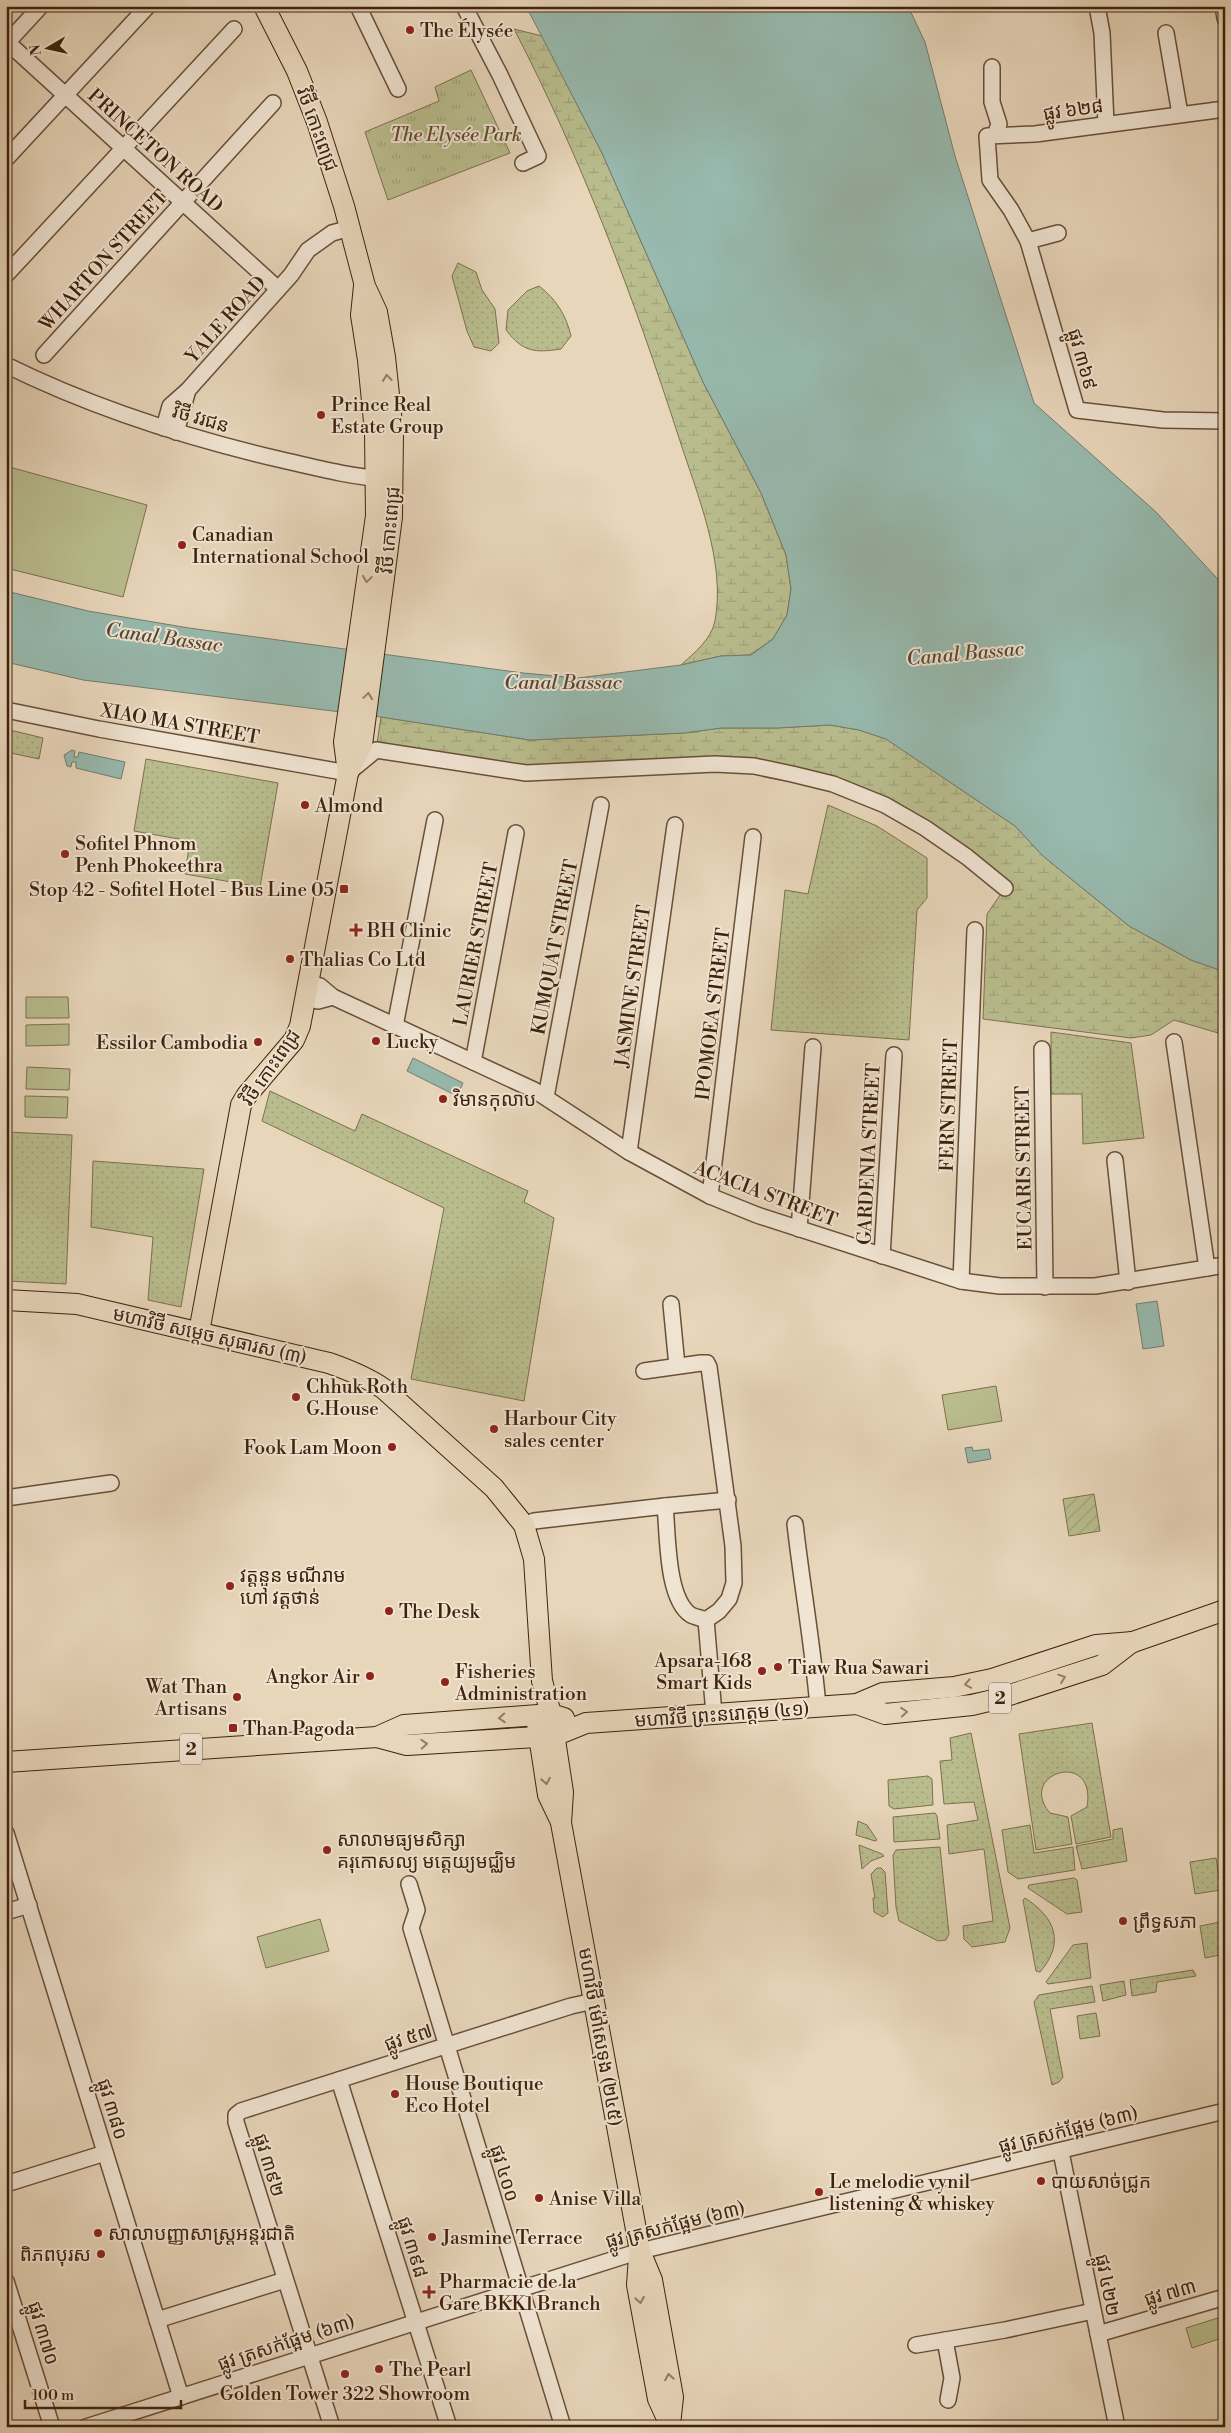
<svg xmlns="http://www.w3.org/2000/svg" width="1231" height="2433" font-family="'Libre Bodoni','Noto Sans Khmer',serif">
	<style>
		.grass { fill: url(#grass-dots); stroke: #7c704d }
		.wetland { fill: url(#wetland-marsh); stroke: #7c704d }
		.park { fill: url(#park-tufts); stroke: #7c704d }
		.garden { fill: url(#garden-furrows); stroke: #7c704d }
		.pitch { fill: #b9bd8e; stroke: #7c704d }
		.water { fill: #97b9ae; stroke: #747d6d }
		.lines { fill: none; stroke-linecap: round; stroke-linejoin: round }
		.minor-casing { stroke: #694f38; stroke-width: 18 }
		.major-casing { stroke: #3f220c; stroke-width: 22 }
		.minor { stroke: #f0e4d3; stroke-width: 15 }
		.major { stroke: #e8d6bb; stroke-width: 20 }
		.oneway { stroke: #947c64 }
		.poi-dot { fill: #8f2418; stroke: #f0e4d3; stroke-width: 2 }
		.labels { text-anchor: middle; stroke-width: 4; stroke-linejoin: round; paint-order: stroke }
		.shield { fill: #f0e4d3; stroke: #745c48; stroke-width: 1 }
		.shield-label { font-size: 18px; font-weight: bold; fill: #3f220c }
		.poi-label { font-size: 19px; fill: #3f220c; stroke: #f0e4d3; text-anchor: start }
		.street-label { font-size: 19px; fill: #3f220c; stroke: #f0e4d3 }
		.park-label { font-size: 19px; font-style: italic; fill: #5e492c; stroke: #f0e4d3 }
		.water-label { font-size: 20px; font-style: italic; fill: #554834; stroke: #f0e4d3 }
	</style>
	<defs>
		<pattern id="grass-dots" width="8" height="8" patternUnits="userSpaceOnUse" patternTransform="scale(1.25)"><rect width="8" height="8" fill="#b9bd8e"/><path d="M2 2h.1M6 6h.1" fill="none" stroke="#a0a279" stroke-width="1.8" stroke-linecap="round"/></pattern>
		<pattern id="wetland-marsh" width="20" height="14" patternUnits="userSpaceOnUse" patternTransform="scale(1.25)"><rect width="20" height="14" fill="#b9bd8e"/><path d="M1 5h8M5 5V1M11 12h8M15 12V8" fill="none" stroke="#a0a279"/></pattern>
		<pattern id="park-tufts" width="24" height="20" patternUnits="userSpaceOnUse" patternTransform="scale(1.25)"><rect width="24" height="20" fill="#b9bd8e"/><path d="M3 7l-1-3M5 7V3M7 7l1-3M15 17l-1-3M17 17v-4M19 17l1-3" fill="none" stroke="#a0a279"/></pattern>
		<pattern id="garden-furrows" width="10" height="10" patternUnits="userSpaceOnUse" patternTransform="scale(1.25)"><rect width="10" height="10" fill="#b9bd8e"/><path d="M-1 1l2-2M0 10L10 0M9 11l2-2" fill="none" stroke="#a0a279"/></pattern>
	</defs>
	<rect width="100%" height="100%" fill="#e8d6bb"/>
	<filter id="stains"><feTurbulence type="fractalNoise" baseFrequency=".004" numOctaves="4"/><feColorMatrix values="0 0 0 0 .2 0 0 0 0 .09 0 0 0 0 .02 0 0 0 .5 -.17"/></filter>
	<radialGradient id="worn" r=".72"><stop offset=".6" stop-color="#630" stop-opacity="0"/><stop offset="1" stop-color="#630" stop-opacity=".3"/></radialGradient>
	<!-- grass -->
	<g class="grass">
		<polygon points="458,263 476,272 482,290 495,309 499,343 491,351 474,347 467,331 452,276"/>
		<path d="M539,286C556,299 566,315 571,336L561,349C534,353 523,352 506,330L508,310L527,291Z"/>
		<polygon points="6,729 43,738 39,759 6,752"/>
		<polygon points="146,759 278,783 260,887 185,874 190,841 134,831"/>
		<polygon points="828,805 877,826 927,858 927,898 917,910 909,1040 771,1030 785,890 808,894"/>
		<polygon points="1051,1032 1131,1043 1144,1138 1083,1144 1082,1094 1051,1094"/>
		<polygon points="270,1091 355,1131 362,1114 528,1191 524,1202 554,1218 524,1401 411,1379 444,1208 262,1121"/>
		<polygon points="6,1132 72,1135 66,1284 6,1281"/>
		<polygon points="93,1161 204,1169 181,1307 148,1300 153,1237 91,1227"/>
		<path d="M1092,1723L1111,1837L1076,1844L1071,1816L1087,1807C1097,1748 1016,1773 1050,1813L1068,1817L1072,1844L1036,1850L1019,1734Z"/>
		<polygon points="971,1733 1010,1928 1005,1942 972,1947 964,1939 963,1926 993,1921 984,1849 949,1854 947,1825 978,1820 974,1802 944,1804 940,1761 952,1760 950,1738"/>
		<polygon points="928,1776 932,1779 933,1805 894,1809 889,1806 888,1780"/>
		<polygon points="935,1813 937,1816 940,1839 894,1842 893,1817"/>
		<polygon points="858,1821 867,1825 877,1840 875,1841 856,1835"/>
		<polygon points="1030,1825 1034,1853 1073,1847 1075,1870 1018,1879 1008,1872 1002,1830"/>
		<polygon points="1122,1828 1127,1861 1082,1869 1076,1846 1113,1839 1113,1830"/>
		<polygon points="859,1845 882,1854 884,1856 871,1861 862,1869"/>
		<polygon points="940,1847 949,1934 946,1940 938,1941 899,1921 896,1907 893,1855 896,1850"/>
		<polygon points="1216,1858 1221,1890 1195,1894 1190,1862"/>
		<polygon points="877,1868 881,1868 885,1872 888,1913 883,1917 874,1912 873,1898 875,1898 871,1874"/>
		<polygon points="1074,1878 1077,1880 1082,1912 1067,1914 1028,1888 1029,1885"/>
		<path d="M1025,1898C1056,1918 1065,1943 1040,1972L1036,1971L1023,1900Z"/>
		<polygon points="1225,1921 1225,1954 1205,1958 1200,1926"/>
		<polygon points="1087,1943 1091,1978 1048,1984 1046,1982 1073,1945"/>
		<polygon points="1193,1970 1196,1976 1157,1982 1156,1992 1132,1996 1130,1980"/>
		<polygon points="1124,1981 1126,1995 1103,2001 1100,1985"/>
		<polygon points="1092,1986 1095,2002 1050,2009 1063,2077 1059,2082 1052,2085 1034,2002 1039,1995"/>
		<polygon points="1096,2013 1100,2036 1080,2039 1077,2016"/>
	</g>
	<!-- wetland -->
	<g class="wetland">
		<path d="M514,29L542,36L602,153L703,382L761,493L786,555L791,589L787,615L773,639L750,655L721,656L681,665C694,653 711,640 715,621C726,562 697,494 679,438C634,298 582,160 514,29Z"/>
		<polygon points="381,717 530,740 684,733 721,728 777,728 830,725 859,730 886,739 1015,826 1043,856 1129,926 1191,960 1225,972 1225,1035 1174,1020 1151,1035 1131,1038 983,1019 987,914 1005,888 885,805 754,766 526,773 376,750"/>
	</g>
	<!-- park -->
	<polygon class="park" points="471,70 510,153 388,200 365,132 439,101 435,87"/>
	<!-- garden -->
	<polygon class="garden" points="1094,1494 1100,1531 1069,1536 1063,1499"/>
	<!-- pitch -->
	<g class="pitch">
		<polygon points="6,466 147,505 123,597 6,568"/>
		<polygon points="26,997 68,997 69,1018 26,1018"/>
		<polygon points="69,1024 69,1045 26,1046 26,1025"/>
		<polygon points="27,1067 70,1069 69,1090 26,1089"/>
		<polygon points="25,1096 68,1097 67,1118 25,1117"/>
		<polygon points="996,1386 1002,1421 948,1430 942,1395"/>
		<polygon points="320,1919 329,1951 266,1968 257,1937"/>
		<polygon points="1221,2317 1225,2337 1192,2348 1186,2328"/>
	</g>
	<!-- water -->
	<g class="water">
		<polygon points="526,6 908,6 925,42 955,156 1034,403 1156,512 1225,587 1225,972 1191,960 1129,926 1043,856 1015,826 886,739 859,730 830,725 777,728 721,728 684,733 530,740 381,717 83,680 6,662 6,591 88,611 189,628 523,673 578,678 681,665 721,656 751,655 773,639 787,615 791,589 786,555 761,493 703,382 602,153"/>
		<polygon points="72,750 75,751 74,757 78,757 79,752 125,762 121,779 76,768 76,762 72,762 71,767 67,766 64,755"/>
		<polygon points="413,1058 463,1083 457,1096 407,1071"/>
		<polygon points="1157,1301 1164,1346 1143,1349 1136,1304"/>
		<polygon points="972,1447 973,1451 989,1449 991,1459 968,1463 965,1448"/>
	</g>
	<g class="lines">
		<defs>
			<g id="minor">
				<polyline points="358,6 398,89"/>
				<polyline points="464,6 500,75 538,156 523,163"/>
				<polyline points="1097,6 1102,33 1106,124"/>
				<polyline points="1223,6 1225,18"/>
				<polyline points="1166,33 1180,114"/>
				<polyline points="6,41 278,289"/>
				<polyline points="6,44 41,6"/>
				<polyline points="992,67 992,102 999,124 995,135"/>
				<polyline points="1225,109 1035,134 987,136 990,180 1011,210 1028,241 1077,410 1163,420 1225,421"/>
				<polyline points="6,159 148,6"/>
				<polyline points="1028,241 1058,233"/>
				<polyline points="6,275 234,29"/>
				<polyline points="44,355 273,103"/>
				<path d="M6,365C93,408 184,437 278,459C313,467 350,477 386,479"/>
				<polyline points="164,428 170,406 188,390 291,275 308,250 332,233 350,228"/>
				<polyline points="176,432 188,390"/>
				<polyline points="6,710 99,729 348,773 376,750 526,773 715,764 754,766 792,774 833,784 885,805 925,828 967,857 1005,888"/>
				<polyline points="309,983 320,986 333,997 534,1090 629,1152 710,1196 757,1215 961,1281 1000,1286 1095,1286 1225,1265"/>
				<polyline points="306,998 318,1001 333,997"/>
				<polyline points="395,1026 435,820"/>
				<polyline points="1174,1042 1207,1268"/>
				<polyline points="1042,1049 1045,1287"/>
				<polyline points="473,1062 516,833"/>
				<polyline points="546,1097 601,805"/>
				<polyline points="629,1152 675,825"/>
				<polyline points="1115,1160 1128,1282"/>
				<polyline points="710,1196 753,837"/>
				<polyline points="799,1229 813,1047"/>
				<polyline points="882,1256 894,1055"/>
				<polyline points="961,1281 975,930"/>
				<polyline points="671,1304 677,1366"/>
				<polyline points="644,1371 701,1363 707,1363 709,1367 733,1546 734,1583 729,1599 719,1611 706,1620"/>
				<polyline points="6,1498 111,1483"/>
				<polyline points="665,1506 728,1500"/>
				<path d="M795,1524C802,1586 813,1646 818,1707"/>
				<path d="M524,1525L534,1521L665,1506C668,1533 666,1599 691,1615C695,1617 701,1618 706,1620"/>
				<polyline points="706,1620 714,1714"/>
				<polyline points="6,1833 181,2397"/>
				<polyline points="409,1884 417,1910 411,1928 563,2427"/>
				<polyline points="6,1912 29,1905"/>
				<polyline points="339,2080 449,2427"/>
				<polyline points="1061,2152 1117,2427"/>
				<polyline points="6,2184 105,2153"/>
				<polyline points="6,2281 52,2427"/>
				<polyline points="157,2320 285,2280"/>
				<polyline points="1098,2334 1225,2297"/>
				<polyline points="945,2340 952,2378 948,2400"/>
				<polyline points="916,2345 1005,2330 1093,2311"/>
				<polyline points="86,2427 640,2251 1225,2111"/>
				<polyline points="332,2427 236,2122 236,2115 241,2111 571,2006 594,2001"/>
			</g>
			<g id="major">
				<polyline points="348,773 344,742 376,516 375,432 368,360 361,315 364,286"/>
				<path d="M6,1300L77,1304L329,1363C349,1370 367,1377 384,1389L494,1488L524,1525L534,1559L542,1681L551,1714L563,1792L561,1823L640,2251L652,2280L673,2397L670,2425"/>
				<polyline points="199,1332 241,1105 247,1095 294,1040 300,1026 348,773 362,745 392,517 393,433 385,357 377,312 365,286 344,206 317,122 297,71 264,6"/>
				<polyline points="857,1704 885,1714 972,1705 997,1699 1102,1665 1132,1642"/>
				<polyline points="537,1723 548,1795 560,1820"/>
				<polyline points="377,1737 404,1725 418,1724 551,1714 564,1718"/>
				<polyline points="6,1762 377,1737 407,1745 554,1736 586,1723 857,1704 883,1693 954,1687 992,1679 1096,1645 1133,1642 1225,1610"/>
				<polyline points="639,2256 637,2285 658,2399 670,2425"/>
			</g>
		</defs>
		<!-- minor casing -->
		<use href="#minor" class="minor-casing"/>
		<!-- major casing -->
		<use href="#major" class="major-casing"/>
		<!-- minor -->
		<use href="#minor" class="minor"/>
		<!-- major -->
		<use href="#major" class="major"/>
	</g>
	<!-- one-way arrows -->
	<defs><path id="oneway-chevron" d="M-2-3.5L2.5 0L-2 3.5" fill="none" stroke-width="1.6" stroke-linecap="round" stroke-linejoin="round" transform="scale(1.25)"/></defs>
	<g class="oneway">
		<use href="#oneway-chevron" transform="translate(387 378) rotate(-96)"/>
		<use href="#oneway-chevron" transform="translate(367 579) rotate(98)"/>
		<use href="#oneway-chevron" transform="translate(368 696) rotate(-82)"/>
		<use href="#oneway-chevron" transform="translate(1062 1678) rotate(-19)"/>
		<use href="#oneway-chevron" transform="translate(968 1684) rotate(169)"/>
		<use href="#oneway-chevron" transform="translate(904 1712) rotate(-5)"/>
		<use href="#oneway-chevron" transform="translate(502 1718) rotate(176)"/>
		<use href="#oneway-chevron" transform="translate(424 1744) rotate(-3)"/>
		<use href="#oneway-chevron" transform="translate(546 1781) rotate(80)"/>
		<use href="#oneway-chevron" transform="translate(640 2300) rotate(80)"/>
		<use href="#oneway-chevron" transform="translate(669 2377) rotate(-100)"/>
	</g>
	<!-- markers -->
	<g class="poi-dot">
		<circle cx="410" cy="30" r="5"/>
		<circle cx="321" cy="415" r="5"/>
		<circle cx="182" cy="545" r="5"/>
		<circle cx="305" cy="805" r="5"/>
		<circle cx="65" cy="854" r="5"/>
		<rect x="339" y="884" width="10" height="10" rx="2.5"/>
		<path d="M353.5 922.5h5v5h5v5h-5v5h-5v-5h-5v-5h5z"/>
		<circle cx="290" cy="959" r="5"/>
		<circle cx="376" cy="1041" r="5"/>
		<circle cx="258" cy="1042" r="5"/>
		<circle cx="443" cy="1099" r="5"/>
		<circle cx="296" cy="1397" r="5"/>
		<circle cx="494" cy="1429" r="5"/>
		<circle cx="392" cy="1447" r="5"/>
		<circle cx="230" cy="1586" r="5"/>
		<circle cx="389" cy="1611" r="5"/>
		<circle cx="778" cy="1667" r="5"/>
		<circle cx="762" cy="1671" r="5"/>
		<circle cx="370" cy="1676" r="5"/>
		<circle cx="445" cy="1682" r="5"/>
		<circle cx="237" cy="1697" r="5"/>
		<rect x="228" y="1723" width="10" height="10" rx="2.5"/>
		<circle cx="327" cy="1850" r="5"/>
		<circle cx="1123" cy="1921" r="5"/>
		<circle cx="395" cy="2094" r="5"/>
		<circle cx="1041" cy="2181" r="5"/>
		<circle cx="819" cy="2192" r="5"/>
		<circle cx="539" cy="2198" r="5"/>
		<circle cx="98" cy="2233" r="5"/>
		<circle cx="432" cy="2237" r="5"/>
		<circle cx="101" cy="2254" r="5"/>
		<path d="M426.5 2284.5h5v5h5v5h-5v5h-5v-5h-5v-5h5z"/>
		<circle cx="379" cy="2369" r="5"/>
		<circle cx="345" cy="2374" r="5"/>
	</g>
	<g class="labels">
		<!-- shield labels -->
		<g class="shield">
			<rect x="989" y="1682.5" width="22" height="31" rx="4"/>
			<rect x="180" y="1733.5" width="22" height="31" rx="4"/>
		</g>
		<g class="shield-label">
			<text x="1000" y="1704">2</text>
			<text x="191" y="1755">2</text>
		</g>
		<!-- poi labels -->
		<g class="poi-label">
			<text x="420" y="37">The Élysée</text>
			<text x="331" y="411">Prince Real<tspan x="331" dy="22">Estate Group</tspan></text>
			<text x="192" y="541">Canadian<tspan x="192" dy="22">International School</tspan></text>
			<text x="315" y="812">Almond</text>
			<text x="75" y="850">Sofitel Phnom<tspan x="75" dy="22">Penh Phokeethra</tspan></text>
			<text x="334" y="896" text-anchor="end">Stop 42 - Sofitel Hotel - Bus Line 05</text>
			<text x="367" y="937">BH Clinic</text>
			<text x="300" y="966">Thalias Co Ltd</text>
			<text x="386" y="1048">Lucky</text>
			<text x="248" y="1049" text-anchor="end">Essilor Cambodia</text>
			<text x="453" y="1106">វិមានកុលាប</text>
			<text x="306" y="1393">Chhuk Roth<tspan x="306" dy="22">G.House</tspan></text>
			<text x="504" y="1425">Harbour City<tspan x="504" dy="22">sales center</tspan></text>
			<text x="382" y="1454" text-anchor="end">Fook Lam Moon</text>
			<text x="240" y="1582">វត្តនួន មណីរាម<tspan x="240" dy="22">ហៅ វត្តថាន់</tspan></text>
			<text x="399" y="1618">The Desk</text>
			<text x="752" y="1667" text-anchor="end">Apsara-168<tspan x="752" dy="22">Smart Kids</tspan></text>
			<text x="788" y="1674">Tiaw Rua Sawari</text>
			<text x="455" y="1678">Fisheries<tspan x="455" dy="22">Administration</tspan></text>
			<text x="360" y="1683" text-anchor="end">Angkor Air</text>
			<text x="227" y="1693" text-anchor="end">Wat Than<tspan x="227" dy="22">Artisans</tspan></text>
			<text x="243" y="1735">Than Pagoda</text>
			<text x="337" y="1846">សាលាមធ្យមសិក្សា<tspan x="337" dy="22">គរុកោសល្យ មត្តេយ្យមជ្ឈិម</tspan></text>
			<text x="1133" y="1928">ព្រឹទ្ធសភា</text>
			<text x="405" y="2090">House Boutique<tspan x="405" dy="22">Eco Hotel</tspan></text>
			<text x="829" y="2188">Le melodie vynil<tspan x="829" dy="22">listening &amp; whiskey</tspan></text>
			<text x="1051" y="2188">បាយសាច់ជ្រូក</text>
			<text x="549" y="2205">Anise Villa</text>
			<text x="108" y="2240">សាលាបញ្ញាសាស្ត្រអន្តរជាតិ</text>
			<text x="442" y="2244">Jasmine Terrace</text>
			<text x="91" y="2261" text-anchor="end">ពិភពបុរស</text>
			<text x="439" y="2288">Pharmacie de la<tspan x="439" dy="22">Gare BKK1 Branch</tspan></text>
			<text x="389" y="2376">The Pearl</text>
			<text x="345" y="2400" text-anchor="middle">Golden Tower 322 Showroom</text>
		</g>
		<!-- street labels -->
		<g class="street-label">
			<text transform="translate(1073 109) rotate(-8)" y="7">ផ្លូវ ៦២៨</text>
			<text transform="translate(318 129) rotate(70)" y="7">វិថី កោះពេជ្រ</text>
			<text transform="translate(156 150) rotate(42)" y="7">PRINCETON ROAD</text>
			<text transform="translate(103 260) rotate(-48)" y="7">WHARTON STREET</text>
			<text transform="translate(225 319) rotate(-48)" y="7">YALE ROAD</text>
			<text transform="translate(1083 359) rotate(74)" y="7">ផ្លូវ ៣៦៩</text>
			<text transform="translate(201 418) rotate(16)" y="7">វិថី វរជន</text>
			<text transform="translate(389 530) rotate(-85)" y="7">វិថី កោះពេជ្រ</text>
			<text transform="translate(180 723) rotate(10)" y="7">XIAO MA STREET</text>
			<text transform="translate(475 944) rotate(-79)" y="7">LAURIER STREET</text>
			<text transform="translate(554 947) rotate(-79)" y="7">KUMQUAT STREET</text>
			<text transform="translate(632 986) rotate(-82)" y="7">JASMINE STREET</text>
			<text transform="translate(712 1014) rotate(-83)" y="7">IPOMOEA STREET</text>
			<text transform="translate(270 1067) rotate(-55)" y="7">វិថី កោះពេជ្រ</text>
			<text transform="translate(948 1105) rotate(-88)" y="7">FERN STREET</text>
			<text transform="translate(868 1154) rotate(-87)" y="7">GARDENIA STREET</text>
			<text transform="translate(1023 1168) rotate(-91)" y="7">EUCARIS STREET</text>
			<text transform="translate(766 1193) rotate(21)" y="7">ACACIA STREET</text>
			<text transform="translate(210 1335) rotate(13)" y="7">មហាវិថី សម្តេច សុធារស (៣)</text>
			<text transform="translate(722 1714) rotate(-4)" y="7">មហាវិថី ព្រះនរោត្តម (៤១)</text>
			<text transform="translate(408 2037) rotate(-18)" y="7">ផ្លូវ ៥៧</text>
			<text transform="translate(601 2037) rotate(80)" y="7">មហាវិថី ម៉ៅសេទុង (២៤៥)</text>
			<text transform="translate(113 2109) rotate(73)" y="7">ផ្លូវ ៣៨០</text>
			<text transform="translate(1068 2129) rotate(-14)" y="7">ផ្លូវ ត្រសក់ផ្អែម (៦៣)</text>
			<text transform="translate(270 2165) rotate(73)" y="7">ផ្លូវ ៣៩២</text>
			<text transform="translate(505 2173) rotate(73)" y="7">ផ្លូវ ៤០០</text>
			<text transform="translate(675 2224) rotate(-14)" y="7">ផ្លូវ ត្រសក់ផ្អែម (៦៣)</text>
			<text transform="translate(413 2247) rotate(73)" y="7">ផ្លូវ ៣៩៨</text>
			<text transform="translate(1108 2285) rotate(79)" y="7">ផ្លូវ ៤២២</text>
			<text transform="translate(1170 2292) rotate(-16)" y="7">ផ្លូវ ៧៣</text>
			<text transform="translate(44 2333) rotate(73)" y="7">ផ្លូវ ៣៧០</text>
			<text transform="translate(286 2342) rotate(-18)" y="7">ផ្លូវ ត្រសក់ផ្អែម (៦៣)</text>
		</g>
		<!-- park labels -->
		<g class="park-label">
			<text x="456" y="141">The Elysée Park</text>
		</g>
		<!-- water labels -->
		<g class="water-label">
			<text transform="translate(164 637) rotate(8)" y="7">Canal Bassac</text>
			<text transform="translate(965 653) rotate(-5)" y="7">Canal Bassac</text>
			<text x="563" y="689">Canal Bassac</text>
		</g>
	</g>
	<!-- margin -->
	<rect width="1231" height="2433" fill="none" stroke="#e8d6bb" stroke-width="25"/>
	<rect x="8" y="8" width="1216" height="2418" fill="none" stroke="#3f220c" stroke-width="2.5"/>
	<rect x="12" y="12" width="1206" height="2408" fill="none" stroke="#3f220c"/>
	<!-- north arrow -->
	<g transform="translate(48 48) rotate(261)" stroke="#f0e4d3" stroke-width="4" paint-order="stroke">
	<path d="M0-4L9 19L0 12L-9 19Z" fill="#3f220c"/>
	<text y="-8" font-size="14" font-weight="bold" text-anchor="middle" fill="#3f220c">N</text>
	</g>
	<!-- scale -->
	<path d="M25 2400v8h156v-8" fill="none" stroke="#3f220c" stroke-width="2.5"/>
	<text x="32" y="2400" font-size="15" fill="#3f220c" stroke="#f0e4d3" stroke-width="4" paint-order="stroke">100 m</text>
	<rect width="100%" height="100%" filter="url(#stains)"/>
	<rect width="100%" height="100%" fill="url(#worn)"/>
</svg>
